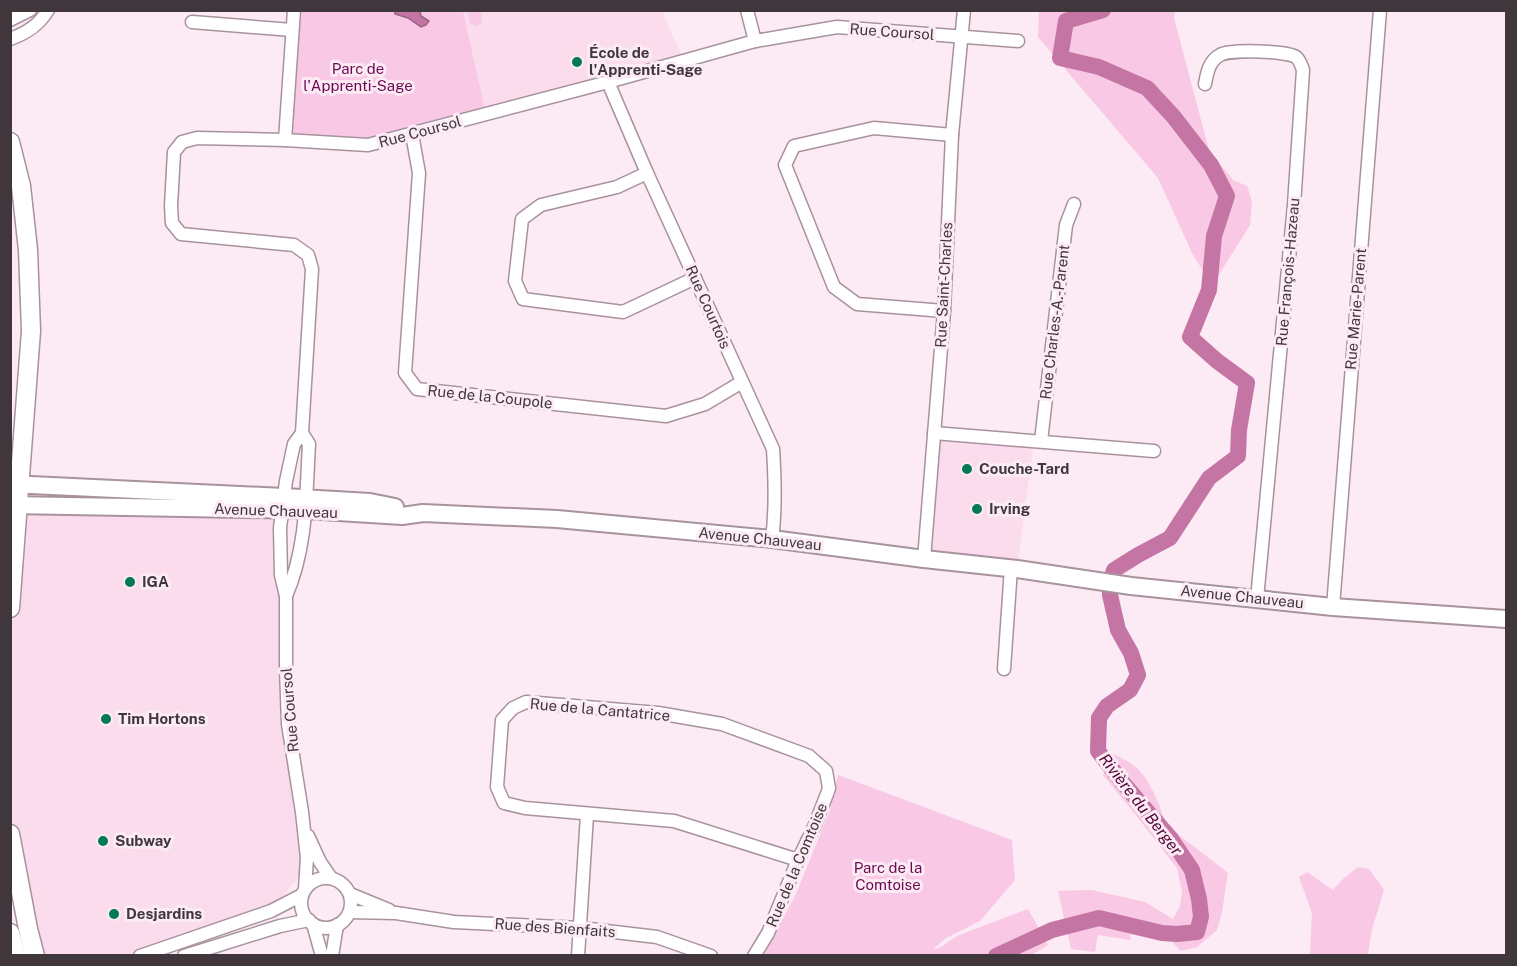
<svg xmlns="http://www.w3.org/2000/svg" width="1517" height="966" font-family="'Public Sans',sans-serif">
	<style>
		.built { fill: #fbdcec }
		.green { fill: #f9c8e4 }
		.water { fill: #c475a4; stroke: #9c6285; stroke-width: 1.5 }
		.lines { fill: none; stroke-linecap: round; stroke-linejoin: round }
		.river { stroke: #c475a4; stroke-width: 16 }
		.minor-casing { stroke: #a7929e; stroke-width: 15 }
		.major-casing { stroke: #a7929e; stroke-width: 20 }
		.highway-casing { stroke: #a7929e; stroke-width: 21 }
		.minor { stroke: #fff; stroke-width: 12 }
		.major { stroke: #fff; stroke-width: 16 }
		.highway { stroke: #fff; stroke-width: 18 }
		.poi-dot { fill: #037955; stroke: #fceaf4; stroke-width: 2 }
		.labels { text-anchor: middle; stroke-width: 6; stroke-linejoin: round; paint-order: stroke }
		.street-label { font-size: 15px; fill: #40373c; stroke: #fceaf4 }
		.poi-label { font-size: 15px; font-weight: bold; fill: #40373c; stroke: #fceaf4; text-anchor: start }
		.park-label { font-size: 15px; fill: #6c0850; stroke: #fceaf4 }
		.water-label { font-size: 16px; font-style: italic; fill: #50063a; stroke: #fceaf4 }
	</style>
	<rect width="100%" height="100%" fill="#fceaf4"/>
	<!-- built -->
	<g class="built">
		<polygon points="463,11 662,11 684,61 486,114"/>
		<polygon points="934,433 1034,441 1017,569 924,559"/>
		<polygon points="18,505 283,510 286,668 306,868 271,911 140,955 35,955 10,834 10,608"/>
	</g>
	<!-- green -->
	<g class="green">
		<polygon points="294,11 463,11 486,114 368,145 285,140"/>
		<polygon points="468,11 479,11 482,16 481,24 476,26 470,24"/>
		<polygon points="1039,11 1175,11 1174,18 1209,150 1233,180 1247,186 1252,201 1250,225 1210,289 1205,274 1192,253 1158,178 1038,37"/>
		<path d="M1113,754C1141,766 1146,776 1159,804C1161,811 1164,820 1169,825C1187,844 1208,856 1228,873L1222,912L1217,930L1197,947L1181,951L1170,940L1130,934L1131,940L1098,935L1095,952L1071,949L1058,891L1092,890L1145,902L1173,919L1180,906L1182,892L1177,868L1131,809L1103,775Z"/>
		<polygon points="838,775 1012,840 1015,880 980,921 946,938 932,950 941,947 957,936 1028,909 1048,945 1030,956 763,956 796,894 830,810"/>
		<polygon points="1358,867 1369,869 1384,890 1372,929 1368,955 1310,955 1312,913 1299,877 1307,872 1333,890 1342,880"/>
	</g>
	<!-- water -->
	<polygon class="water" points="395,11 420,11 421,16 429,21 426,25 421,27 408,18 395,14"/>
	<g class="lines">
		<!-- river -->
		<polyline class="river" points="996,956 1052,930 1099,918 1162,933 1177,934 1197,932 1201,917 1199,899 1192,870 1171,839 1123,783 1098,751 1099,718 1107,706 1130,690 1138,675 1131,653 1118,630 1110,595 1110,583 1114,570 1138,555 1170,538 1209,478 1238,456 1239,430 1247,383 1217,361 1190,337 1209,290 1214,236 1227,196 1211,165 1173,116 1147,88 1099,67 1060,58 1066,21 1103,10"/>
		<defs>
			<g id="minor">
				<polyline points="747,10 755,41"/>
				<polyline points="10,20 30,10"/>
				<polyline points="192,22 292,30"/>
				<path d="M10,39C27,33 39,25 48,10"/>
				<path d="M608,82L647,173L773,449C775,479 776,509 772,539"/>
				<path d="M1205,84C1207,73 1209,61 1220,55C1230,49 1287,51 1296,57C1300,60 1301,65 1303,70L1294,205L1257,599"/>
				<polyline points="412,134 419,173 405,373 417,389 666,416 705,404 742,382"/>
				<polyline points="285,140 294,10"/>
				<polyline points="647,173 617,187 541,205 522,219 515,281 523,299 623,312 695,278"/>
				<polyline points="944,311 857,304 834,287 785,165 794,146 874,128 952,135"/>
				<polyline points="934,433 1154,451"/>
				<polyline points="1041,441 1066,225 1074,204"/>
				<polyline points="924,559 944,311 952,135 964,10"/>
				<path d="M286,596C307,548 306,495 309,444L302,433"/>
				<polyline points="1333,607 1380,10"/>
				<polyline points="1004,669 1011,568"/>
				<polyline points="308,836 320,862 331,878"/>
				<circle cx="326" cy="903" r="25"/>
				<polyline points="305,889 307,858 302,812 288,724 286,668 286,596 281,575 280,528 286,481 294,444 302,433 312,269 308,255 294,245 181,234 172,223 171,206 174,152 182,142 197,138 285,140 368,145 608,82 755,41 837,27 1018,41"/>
				<polyline points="350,894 389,910"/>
				<polyline points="350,912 396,913 454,922 581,928 657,937 711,956"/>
				<polyline points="313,924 322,956"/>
				<polyline points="140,956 271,911 302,895"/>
				<polyline points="184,956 280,926 309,920"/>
				<polyline points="332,956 337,925"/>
				<polyline points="578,956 587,815"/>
				<polyline points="754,956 768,933 798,860 814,827 827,794 829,788 826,771 809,756 722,724 658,713 526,702 513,708 502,720 497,787 504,803 525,808 674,821 798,860"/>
			</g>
			<g id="major">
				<polyline points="10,484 284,497 370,502 395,507"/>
				<polyline points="10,505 306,510 402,516 423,513 557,519 772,539 924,559 1017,569 1131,586 1333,607 1506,619"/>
			</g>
			<g id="highway">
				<polyline points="10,142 21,186 28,250 31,331 10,608"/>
				<polyline points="10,834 28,929 35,956"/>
				<polyline points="10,933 17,956"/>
			</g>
		</defs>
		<!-- minor casing -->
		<use href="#minor" class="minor-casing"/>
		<!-- major casing -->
		<use href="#major" class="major-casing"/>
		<!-- highway casing -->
		<use href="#highway" class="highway-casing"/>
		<!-- minor -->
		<use href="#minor" class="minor"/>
		<!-- major -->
		<use href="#major" class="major"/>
		<!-- highway -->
		<use href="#highway" class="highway"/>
	</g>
	<!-- markers -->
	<g class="poi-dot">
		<circle cx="577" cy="62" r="6"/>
		<circle cx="967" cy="469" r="6"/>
		<circle cx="977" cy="509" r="6"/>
		<circle cx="130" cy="582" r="6"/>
		<circle cx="106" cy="719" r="6"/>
		<circle cx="103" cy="841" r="6"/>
		<circle cx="114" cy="914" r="6"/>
	</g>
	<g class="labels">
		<!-- street labels -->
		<g class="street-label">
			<text transform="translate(892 32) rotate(4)" y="5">Rue Coursol</text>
			<text transform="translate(420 132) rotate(-15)" y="5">Rue Coursol</text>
			<text transform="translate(1288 272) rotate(-85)" y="5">Rue François-Hazeau</text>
			<text transform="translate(944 285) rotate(-87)" y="5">Rue Saint-Charles</text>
			<text transform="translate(708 307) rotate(66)" y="5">Rue Courtois</text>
			<text transform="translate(1356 309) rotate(-85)" y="5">Rue Marie-Parent</text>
			<text transform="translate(1055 322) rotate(-83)" y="5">Rue Charles-A.-Parent</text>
			<text transform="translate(490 397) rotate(6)" y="5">Rue de la Coupole</text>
			<text transform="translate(276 511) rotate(2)" y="5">Avenue Chauveau</text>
			<text transform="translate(760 539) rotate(6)" y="5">Avenue Chauveau</text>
			<text transform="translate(1242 597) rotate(6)" y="5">Avenue Chauveau</text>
			<text transform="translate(290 710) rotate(-95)" y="5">Rue Coursol</text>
			<text transform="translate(600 710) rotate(5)" y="5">Rue de la Cantatrice</text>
			<text transform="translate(797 865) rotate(-67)" y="5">Rue de la Comtoise</text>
			<text transform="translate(555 928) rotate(4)" y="5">Rue des Bienfaits</text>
		</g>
		<!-- poi labels -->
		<g class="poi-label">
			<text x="589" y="58">École de<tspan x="589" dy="17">l'Apprenti-Sage</tspan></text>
			<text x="979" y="474">Couche-Tard</text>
			<text x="989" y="514">Irving</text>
			<text x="142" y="587">IGA</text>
			<text x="118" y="724">Tim Hortons</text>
			<text x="115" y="846">Subway</text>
			<text x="126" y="919">Desjardins</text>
		</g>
		<!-- park labels -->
		<g class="park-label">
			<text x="358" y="74">Parc de<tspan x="358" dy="17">l'Apprenti-Sage</tspan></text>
			<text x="888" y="873">Parc de la<tspan x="888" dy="17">Comtoise</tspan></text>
		</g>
		<!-- water labels -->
		<g class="water-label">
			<text transform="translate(1141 804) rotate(52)" y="6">Rivière du Berger</text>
		</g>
	</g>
	<!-- border -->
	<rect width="1517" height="966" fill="none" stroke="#40373c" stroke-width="24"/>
</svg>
